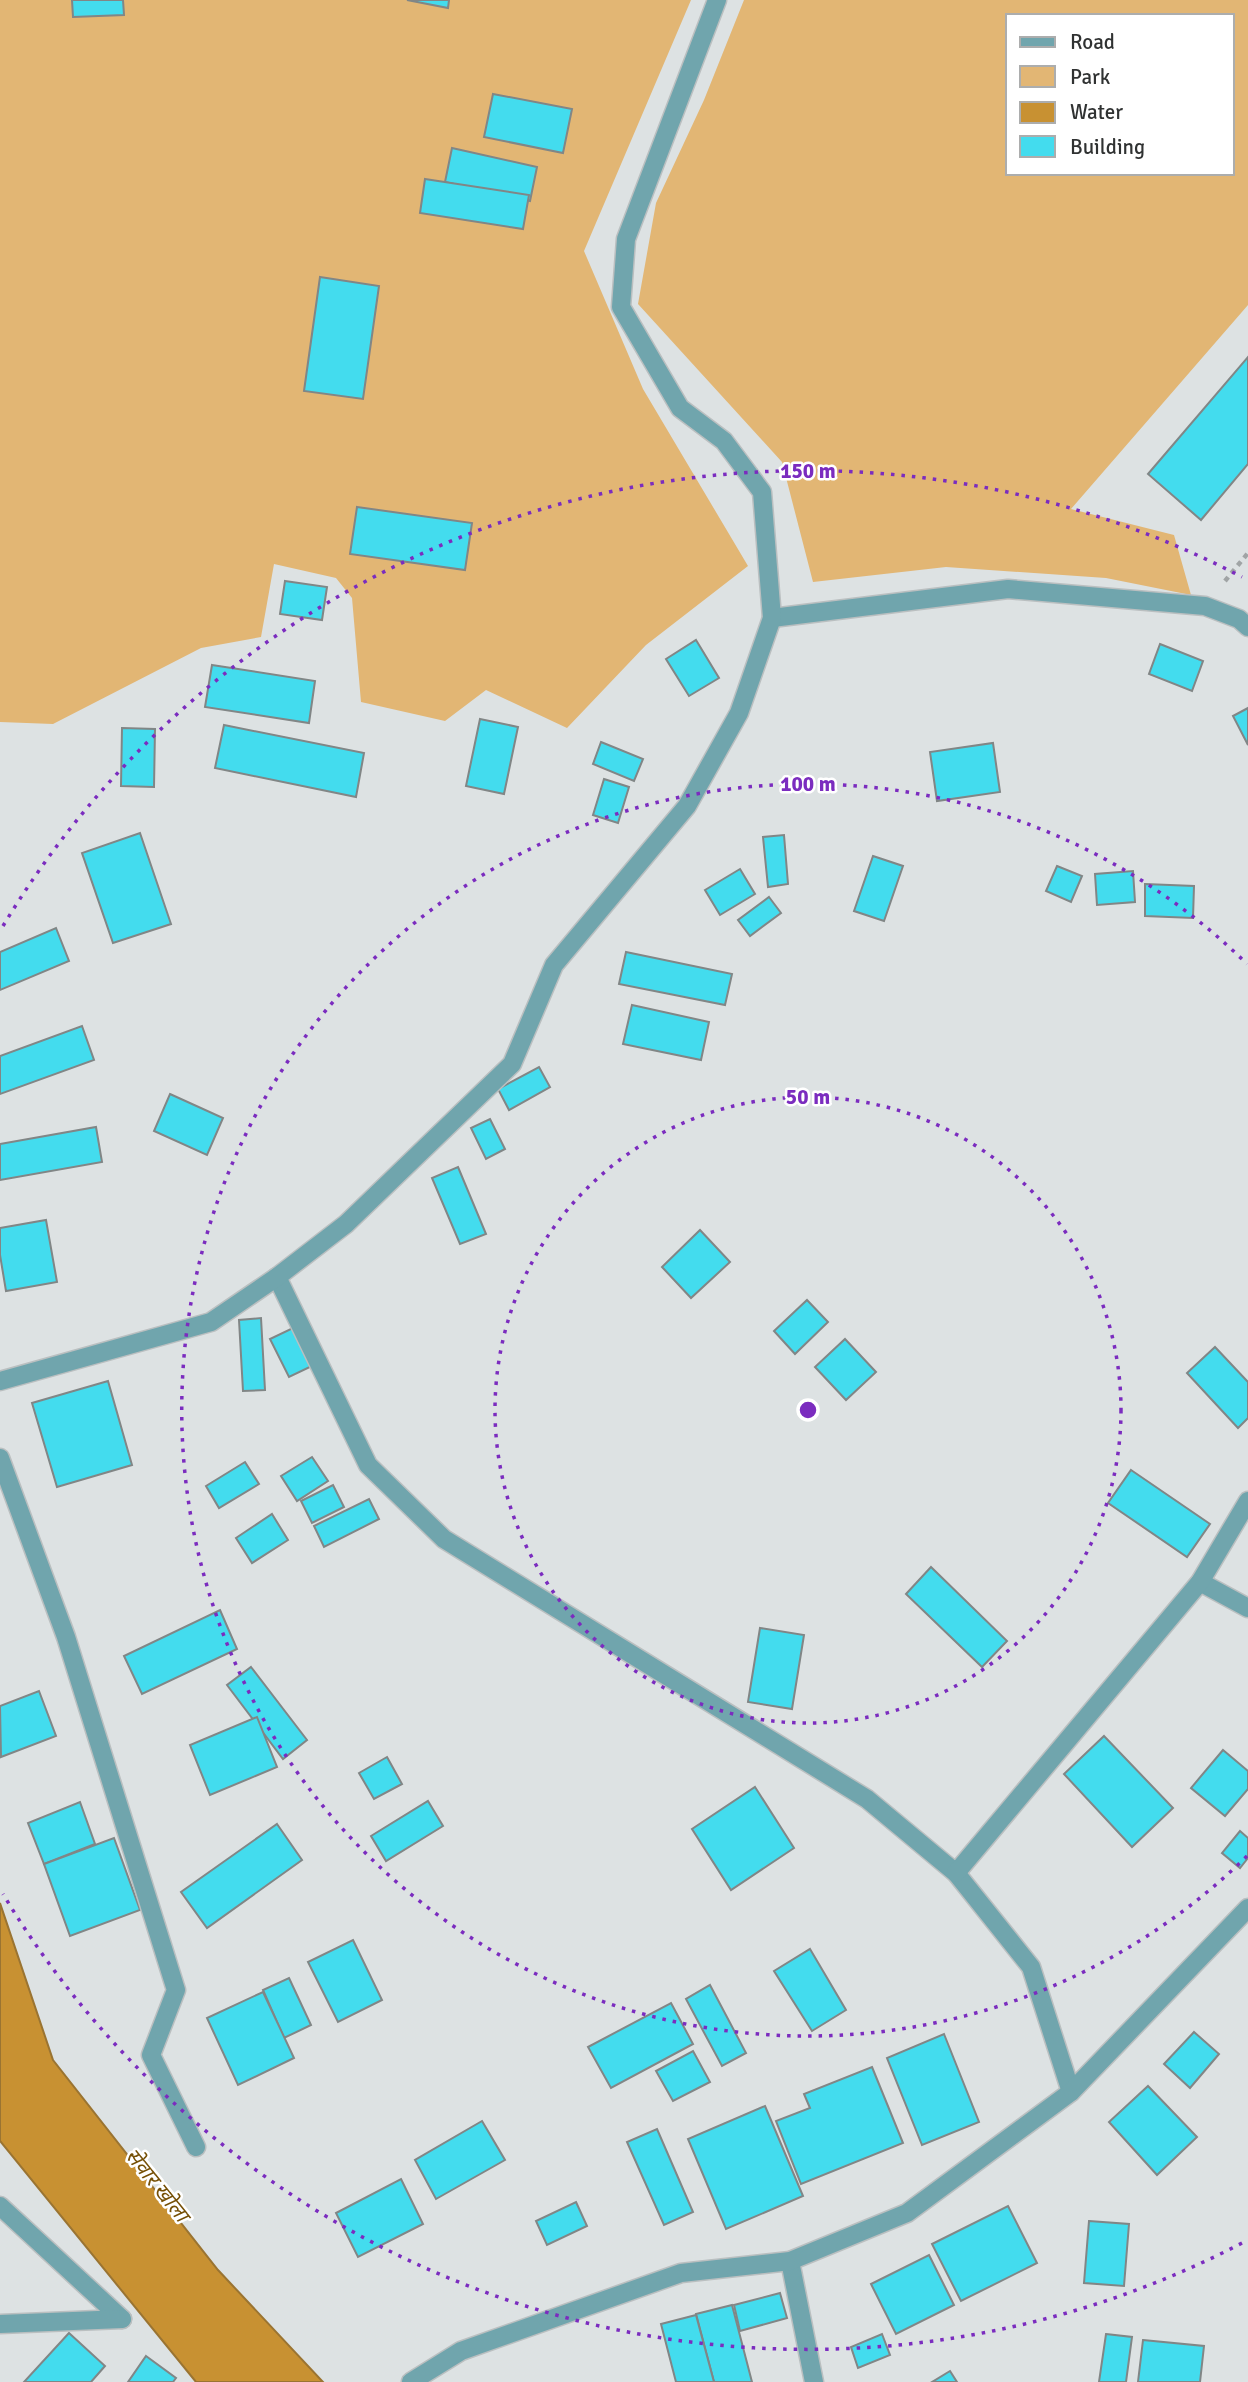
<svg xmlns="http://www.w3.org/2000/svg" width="1248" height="2382" font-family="Signika,'Noto Sans Devanagari',sans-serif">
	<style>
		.green { fill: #e2b674; fill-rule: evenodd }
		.water { fill: #c89132; stroke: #9a7432; stroke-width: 2 }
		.building { fill: #43dcee; stroke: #818686; stroke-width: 2 }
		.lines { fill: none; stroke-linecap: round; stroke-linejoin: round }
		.minor-casing { stroke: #babfc0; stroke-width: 21 }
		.path { stroke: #a0a4a5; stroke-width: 4.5; stroke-dasharray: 5 5; stroke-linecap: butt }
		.minor { stroke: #70a5ad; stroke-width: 18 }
		.ring { fill: none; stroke: #7b2cbf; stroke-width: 3.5; stroke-dasharray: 3.5 7 }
		.labels { text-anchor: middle; stroke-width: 5; stroke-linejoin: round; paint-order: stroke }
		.water-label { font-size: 21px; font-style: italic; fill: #754f05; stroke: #fff }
		.centre { fill: #7b2cbf; stroke: #fff; stroke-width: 3.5 }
		.ring-label { font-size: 21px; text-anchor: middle; font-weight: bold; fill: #7b2cbf; stroke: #fff; stroke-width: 5; stroke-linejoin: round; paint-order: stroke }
	</style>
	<rect width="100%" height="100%" fill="#dde2e3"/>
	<!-- green -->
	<g class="green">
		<polygon points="0,0 691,0 584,251 643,389 748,566 646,645 567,728 486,690 445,721 361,702 352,598 336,578 274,564 261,637 201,648 53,724 0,722"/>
		<path d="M744,0H1248V305L1071,509L1174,535L1191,595L1106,578L946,567L813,582L782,462L638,304L656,203L704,100ZM1008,16H1232V173H1008Z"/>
	</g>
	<!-- water -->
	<polygon class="water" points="0,1903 53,2060 218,2270 323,2382 196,2382 0,2141"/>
	<!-- building -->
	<g class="building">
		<polygon points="72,0 123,0 124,15 73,17"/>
		<polygon points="407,0 449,0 448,8"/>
		<polygon points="493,94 572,109 563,153 484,137"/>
		<polygon points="452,148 537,167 530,201 445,182"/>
		<polygon points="425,179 529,195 523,229 420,213"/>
		<polygon points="320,277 379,286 363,399 304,391"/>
		<polygon points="1248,357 1248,464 1201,520 1148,474"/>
		<polygon points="357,507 472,523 465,570 350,554"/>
		<polygon points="285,581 327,587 322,620 280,614"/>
		<polygon points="696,640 719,678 689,696 666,659"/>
		<polygon points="1160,644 1203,661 1192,691 1149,674"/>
		<polygon points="212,665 315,681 309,723 205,707"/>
		<polygon points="1248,708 1248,745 1233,716"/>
		<polygon points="480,719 518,727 504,794 466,786"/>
		<polygon points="224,725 364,753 356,797 215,768"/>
		<polygon points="122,728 155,729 154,787 121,786"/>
		<polygon points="601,742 643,759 634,781 593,764"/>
		<polygon points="993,743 1000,792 937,801 930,752"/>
		<polygon points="604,779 629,787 618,823 593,815"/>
		<polygon points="140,833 171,924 113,943 82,853"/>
		<polygon points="784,835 788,884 768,887 763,837"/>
		<polygon points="873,856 903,866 884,921 854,911"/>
		<polygon points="1057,866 1082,876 1071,902 1046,891"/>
		<polygon points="740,869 755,894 720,915 705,890"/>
		<polygon points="1133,871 1135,902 1097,905 1095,874"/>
		<polygon points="1145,884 1194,886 1193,918 1145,916"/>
		<polygon points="769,897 781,913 750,936 738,920"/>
		<polygon points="56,928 69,961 0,990 0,952"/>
		<polygon points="626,952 732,974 725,1005 619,984"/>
		<polygon points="632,1005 709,1022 701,1060 623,1044"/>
		<polygon points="82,1026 94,1060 0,1094 0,1056"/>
		<polygon points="539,1067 550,1087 509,1110 498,1089"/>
		<polygon points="170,1094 223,1118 207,1155 154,1131"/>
		<polygon points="490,1119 505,1149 486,1159 471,1128"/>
		<polygon points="96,1127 102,1162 0,1180 0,1144"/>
		<polygon points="458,1167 486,1234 460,1244 432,1178"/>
		<polygon points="46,1220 57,1282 6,1291 0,1255 0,1228"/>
		<polygon points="700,1230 730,1262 691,1298 662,1267"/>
		<polygon points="807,1300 828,1322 795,1354 774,1331"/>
		<polygon points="261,1318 265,1390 243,1391 239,1320"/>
		<polygon points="295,1327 314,1365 289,1377 270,1339"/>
		<polygon points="845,1339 876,1372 846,1400 815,1367"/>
		<polygon points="1215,1347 1248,1382 1248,1418 1238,1428 1187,1373"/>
		<polygon points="108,1381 132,1465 57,1487 32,1403"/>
		<polygon points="312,1457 328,1481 297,1501 281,1476"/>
		<polygon points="245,1462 259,1484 219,1508 206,1486"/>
		<polygon points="1131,1470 1210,1524 1187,1557 1108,1503"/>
		<polygon points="333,1485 344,1507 312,1523 301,1501"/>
		<polygon points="369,1499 379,1519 324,1547 314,1526"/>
		<polygon points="272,1514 288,1540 252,1563 236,1538"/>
		<polygon points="931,1567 1007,1641 982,1667 906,1594"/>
		<polygon points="220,1610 237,1649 142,1694 124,1656"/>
		<polygon points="760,1628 804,1635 792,1709 748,1702"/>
		<polygon points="251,1667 307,1740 283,1759 227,1685"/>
		<polygon points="39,1691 56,1736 1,1757 0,1706"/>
		<polygon points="257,1717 277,1767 210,1795 190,1745"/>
		<polygon points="1104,1736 1173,1808 1132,1847 1064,1774"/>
		<polygon points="1223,1750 1248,1771 1248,1789 1225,1816 1191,1788"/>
		<polygon points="387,1757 402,1784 374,1799 359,1773"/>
		<polygon points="755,1787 794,1848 731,1890 692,1829"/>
		<polygon points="428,1801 443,1826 386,1861 371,1836"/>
		<polygon points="80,1802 95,1844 44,1864 28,1823"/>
		<polygon points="277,1824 302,1860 207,1928 181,1892"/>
		<polygon points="1240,1831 1248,1838 1248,1858 1240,1868 1222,1853"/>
		<polygon points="114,1838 140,1910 70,1936 44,1864"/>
		<polygon points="353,1940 382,2000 338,2022 308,1962"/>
		<polygon points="810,1949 846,2010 812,2031 774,1971"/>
		<polygon points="289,1978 311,2025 284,2038 263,1990"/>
		<polygon points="710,1985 746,2053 722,2066 686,1999"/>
		<polygon points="263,1992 294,2058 238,2085 207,2018"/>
		<polygon points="671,2003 693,2044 611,2088 588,2047"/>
		<polygon points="1194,2032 1219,2054 1190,2088 1164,2064"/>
		<polygon points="944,2034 979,2122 922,2145 887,2058"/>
		<polygon points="693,2051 710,2082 673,2101 656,2071"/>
		<polygon points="872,2067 903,2143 801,2184 776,2121 810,2108 804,2094"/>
		<polygon points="1148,2086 1197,2137 1157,2175 1109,2122"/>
		<polygon points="765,2106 803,2196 726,2229 688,2139"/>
		<polygon points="482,2121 505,2160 436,2199 415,2160"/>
		<polygon points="657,2129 693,2212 664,2225 627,2142"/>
		<polygon points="401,2179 423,2224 358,2257 336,2213"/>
		<polygon points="576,2202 587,2226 547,2245 536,2221"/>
		<polygon points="1008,2206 1037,2263 961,2301 932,2244"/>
		<polygon points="1089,2221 1129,2224 1124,2286 1084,2283"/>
		<polygon points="929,2255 954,2305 896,2334 871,2284"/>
		<polygon points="780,2293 787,2318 740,2331 734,2305"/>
		<polygon points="732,2305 752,2382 714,2382 696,2314"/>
		<polygon points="696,2315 714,2382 676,2382 661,2324"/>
		<polygon points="69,2333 105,2366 91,2382 24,2382"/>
		<polygon points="882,2334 890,2355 858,2368 851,2347"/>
		<polygon points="1106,2334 1132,2337 1126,2382 1099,2382"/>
		<polygon points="1143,2340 1204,2346 1200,2382 1138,2382"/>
		<polygon points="146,2356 176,2378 173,2382 128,2382"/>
		<polygon points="950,2371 957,2382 932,2382"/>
	</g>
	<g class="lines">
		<defs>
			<g id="minor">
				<polyline points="772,618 1008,589 1205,606 1239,619 1248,627"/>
				<polyline points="277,1277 368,1465 444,1539 867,1799 956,1873 1031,1967 1071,2092"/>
				<polyline points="0,1381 211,1322 277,1277 346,1224 512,1064 554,965 687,806 739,713 772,618 762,492 724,441 680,408 621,307 626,239 717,0"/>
				<polyline points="0,1458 66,1637 176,1990 151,2055 196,2147"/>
				<polyline points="1200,1582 1248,1608"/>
				<polyline points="956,1873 1200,1582 1248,1501"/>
				<polyline points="0,2206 122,2319"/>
				<polyline points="790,2261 814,2382"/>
				<polyline points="0,2324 122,2319"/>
				<polyline points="411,2382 461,2351 681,2273 790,2261 907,2213 1071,2092 1248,1908"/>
			</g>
		</defs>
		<!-- minor casing -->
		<use href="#minor" class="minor-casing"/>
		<!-- path -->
		<polyline class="path" points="1225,581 1248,553"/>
		<!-- minor -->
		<use href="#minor" class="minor"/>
	</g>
	<!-- distance rings -->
	<g class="ring">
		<circle cx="808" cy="1410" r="313"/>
		<path d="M1247 1856A626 626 0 1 1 1247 964"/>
		<path d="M1242 2243A939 939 0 0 1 3 1894M3 926A939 939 0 0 1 1242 577"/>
	</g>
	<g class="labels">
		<!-- water labels -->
		<g class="water-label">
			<text transform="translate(157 2185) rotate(51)" y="7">सेवार खोला</text>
		</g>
	</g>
	<circle cx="808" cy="1410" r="10" class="centre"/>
	<g class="ring-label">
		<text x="808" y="478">150 m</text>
		<text x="808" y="791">100 m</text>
		<text x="808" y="1104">50 m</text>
	</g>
	<!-- legend -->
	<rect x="1006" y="14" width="228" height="161" fill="#ffffff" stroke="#acadad" stroke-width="2"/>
	<rect x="1020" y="37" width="35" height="10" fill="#70a5ad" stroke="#acadad" stroke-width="2"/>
	<text x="1070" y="49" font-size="21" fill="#303232">Road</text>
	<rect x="1020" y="66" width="35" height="21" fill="#e2b674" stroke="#acadad" stroke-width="2"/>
	<text x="1070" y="84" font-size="21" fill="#303232">Park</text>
	<rect x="1020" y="102" width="35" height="21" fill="#c89132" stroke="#acadad" stroke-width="2"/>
	<text x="1070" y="119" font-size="21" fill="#303232">Water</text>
	<rect x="1020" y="136" width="35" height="21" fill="#43dcee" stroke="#acadad" stroke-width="2"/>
	<text x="1070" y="154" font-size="21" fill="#303232">Building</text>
</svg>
